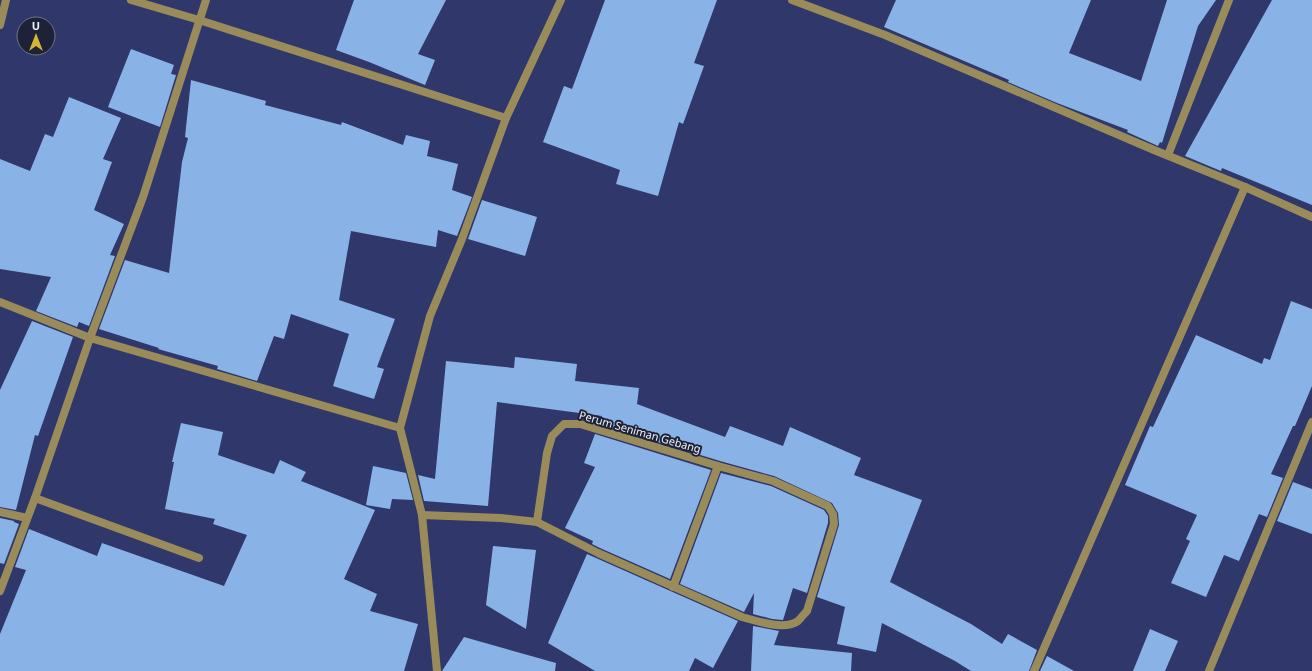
<svg xmlns="http://www.w3.org/2000/svg" width="1312" height="671" font-family="'Noto Sans',sans-serif">
	<style>
		.building { fill: #89b3e7 }
		.lines { fill: none; stroke-linecap: round; stroke-linejoin: round }
		.lane { stroke: #9a8c5a; stroke-width: 8 }
		.street { stroke: #9a8c5a; stroke-width: 8 }
		.labels { text-anchor: middle; stroke-width: 4; stroke-linejoin: round; paint-order: stroke }
		.street-label { font-size: 11px; fill: #f1f3f9; stroke: #1d2239 }
	</style>
	<rect width="100%" height="100%" fill="#30376b"/>
	<!-- building -->
	<g class="building">
		<polygon points="354,0 446,0 418,54 435,60 425,85 369,62 336,50"/>
		<polygon points="605,0 717,0 694,63 704,66 683,124 679,122 658,196 616,184 620,170 543,142 564,86 572,89"/>
		<polygon points="896,0 1091,0 1069,53 1141,81 1167,0 1216,0 1198,26 1162,143 1160,142 1158,146 1127,132 1128,130 1057,103 1008,82 1009,80 884,27"/>
		<polygon points="1272,0 1312,0 1312,205 1222,168 1221,171 1185,156"/>
		<polygon points="131,49 174,65 171,74 176,75 160,127 108,107"/>
		<polygon points="191,80 266,101 265,105 341,125 342,122 403,145 406,135 430,141 427,156 458,164 452,190 472,197 457,236 438,230 436,247 351,231 339,300 395,319 377,367 384,369 374,399 333,386 349,334 291,314 284,339 274,336 257,381 217,369 218,366 158,349 159,348 99,329 125,260 169,273 182,162 188,138 185,137"/>
		<polygon points="69,97 121,118 103,159 112,162 94,210 124,224 110,255 115,256 89,326 79,322 77,327 36,311 51,277 0,269 0,159 30,171 45,134 53,137"/>
		<polygon points="482,200 537,217 525,256 468,239"/>
		<polygon points="1291,301 1312,309 1312,386 1295,426 1293,426 1271,474 1283,478 1267,517 1259,514 1239,561 1224,555 1206,597 1171,583 1190,541 1186,539 1197,515 1125,485 1150,426 1153,427 1196,335 1262,364 1264,358 1270,360"/>
		<polygon points="32,321 73,337 38,436 35,435 16,510 0,507 0,390"/>
		<polygon points="515,357 577,364 575,381 639,388 637,404 725,437 730,426 783,446 790,427 861,458 854,475 922,500 890,582 971,624 1002,644 1008,634 1037,650 1029,671 971,671 955,661 882,623 876,652 837,644 845,607 817,597 839,525 838,513 832,503 774,476 720,461 599,424 602,416 497,402 488,506 424,501 418,475 435,479 446,361 514,368"/>
		<polygon points="181,423 223,432 218,455 274,474 280,460 306,472 301,481 375,510 344,579 377,594 370,611 418,624 404,671 0,671 0,634 26,570 15,567 29,529 97,556 102,543 224,586 247,535 213,524 215,519 165,509 174,462 172,462"/>
		<polygon points="595,434 711,470 670,579 600,548 592,544 593,541 565,528 595,467 584,463"/>
		<polygon points="373,466 406,473 413,500 392,499 390,509 366,505"/>
		<polygon points="721,473 771,486 824,510 828,516 828,523 807,593 793,588 783,620 772,619 753,614 754,593 744,612 680,584"/>
		<polygon points="1293,482 1312,489 1312,534 1277,521"/>
		<polygon points="0,518 14,521 14,522 19,524 4,564 0,563"/>
		<polygon points="493,546 536,550 526,629 486,605"/>
		<polygon points="587,554 738,621 713,668 695,658 689,671 595,671 548,643"/>
		<polygon points="753,626 779,631 774,645 852,653 851,671 751,671"/>
		<polygon points="1150,629 1178,641 1165,671 1133,671"/>
		<polygon points="464,637 556,663 555,671 442,671"/>
		<polygon points="1047,656 1074,671 1040,671"/>
	</g>
	<g class="lines">
		<!-- lane -->
		<polyline class="lane" points="1168,155 1229,0"/>
		<!-- street -->
		<g class="street">
			<polyline points="131,0 199,20 506,118"/>
			<polyline points="792,0 885,35 1154,150 1245,187 1312,217"/>
			<polyline points="0,25 6,0"/>
			<polyline points="0,302 90,338 400,428"/>
			<polyline points="35,498 199,558"/>
			<polyline points="0,512 27,518"/>
			<path d="M422,515L501,518L537,522L547,453L552,436L564,424H580L718,466L773,481L828,506L833,514L834,524L807,611C804,614 801,618 798,621C785,631 757,621 742,617L598,553L537,522"/>
			<polyline points="673,587 718,466"/>
			<polyline points="0,591 35,498 90,338 143,197 206,0"/>
			<polyline points="437,671 422,515 400,428 430,316 462,239 506,118 561,0"/>
			<polyline points="1034,671 1245,187"/>
			<polyline points="1209,671 1312,422"/>
		</g>
	</g>
	<g class="labels">
		<!-- street labels -->
		<g class="street-label">
			<text transform="translate(640 432) rotate(16)" y="4">Perum Seniman Gebang</text>
		</g>
	</g>
	<!-- north arrow -->
	<g transform="translate(36 36)"><circle r="19" fill="#1d2239" stroke="#727686"/>
	<path d="M0-3L7 15L0 10L-7 15Z" fill="#d5b535"/>
	<text y="-6" font-size="11" font-weight="bold" text-anchor="middle" fill="#f1f3f9">U</text>
	</g>
</svg>
